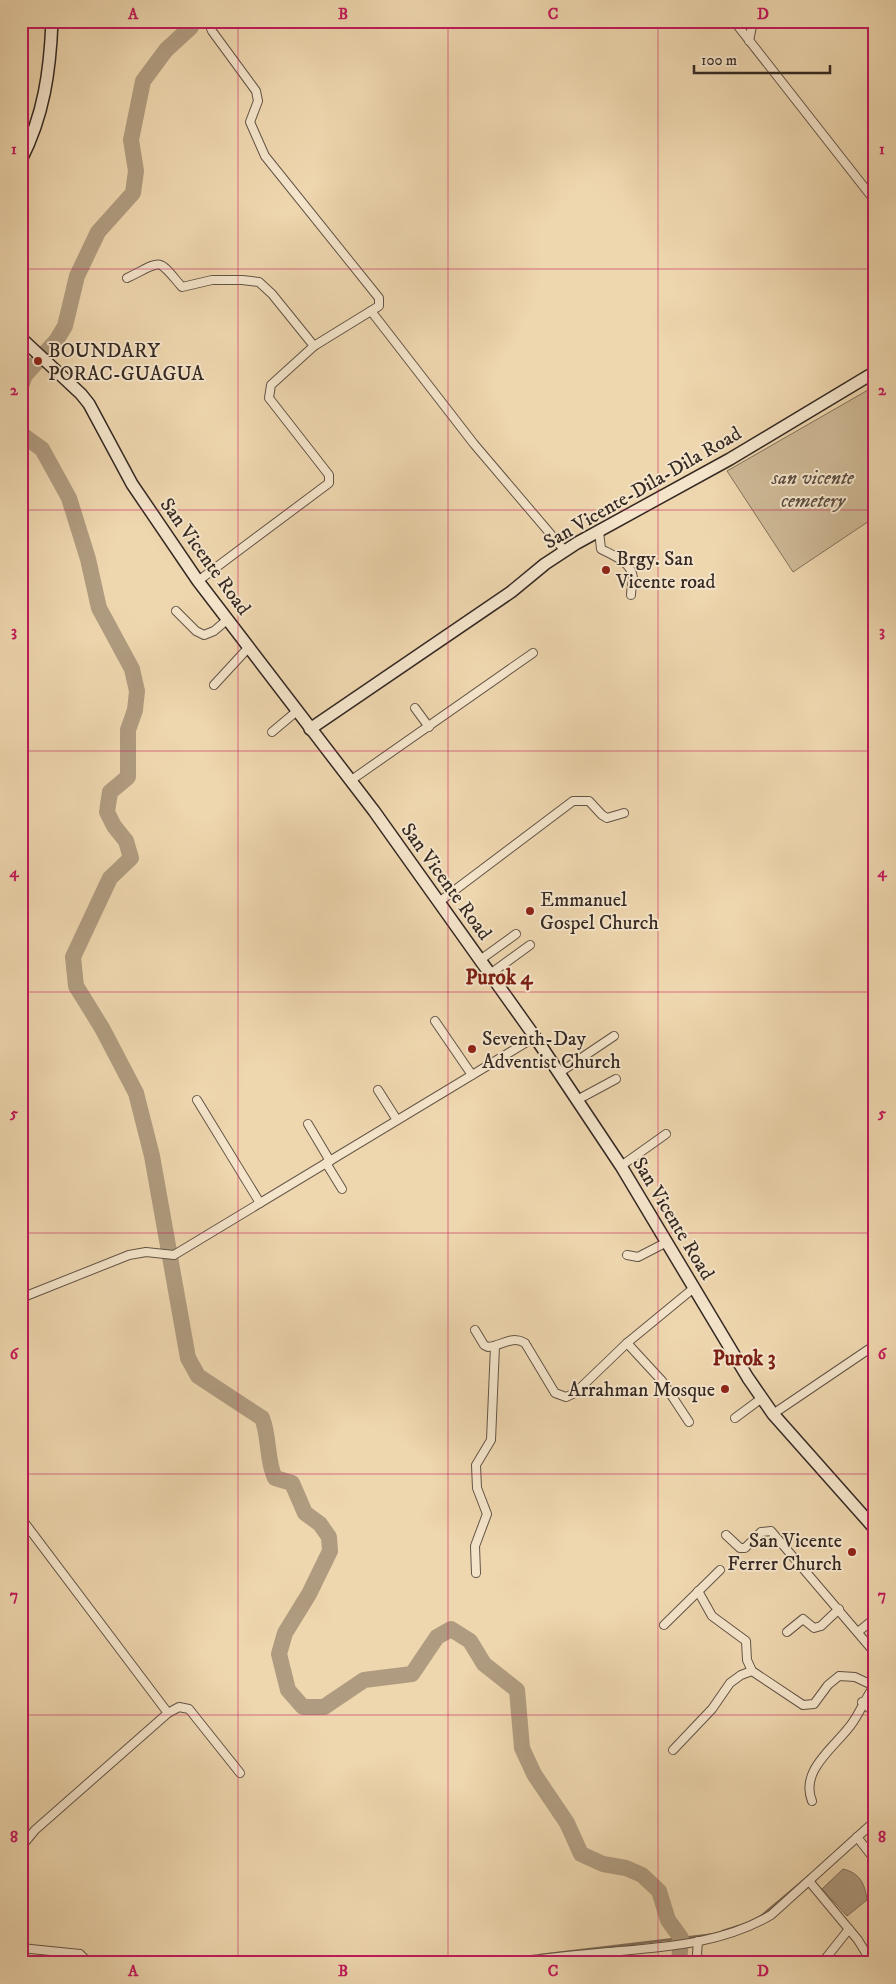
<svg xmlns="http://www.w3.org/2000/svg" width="896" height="1984" font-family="'IM FELL DW Pica',serif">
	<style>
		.green { fill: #ceb996; stroke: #81715c }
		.water { fill: #af9b7f; stroke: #7e6d5a }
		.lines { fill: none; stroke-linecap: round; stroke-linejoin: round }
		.stream { stroke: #7e6d5a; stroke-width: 2.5 }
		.river { stroke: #af9b7f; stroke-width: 16 }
		.street-casing { stroke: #625446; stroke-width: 10 }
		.secondary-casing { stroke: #342923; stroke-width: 14 }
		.street { stroke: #f4e4ca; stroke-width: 8 }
		.secondary { stroke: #f4e4ca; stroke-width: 11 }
		.grid { fill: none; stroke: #c2185b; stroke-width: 1; stroke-opacity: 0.55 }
		.poi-dot { fill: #8f2418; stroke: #f4e4ca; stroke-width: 2 }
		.labels { text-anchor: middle; stroke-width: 4; stroke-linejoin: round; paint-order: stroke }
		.poi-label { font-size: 20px; fill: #342923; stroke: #f4e4ca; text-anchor: start }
		.park-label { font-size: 20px; font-style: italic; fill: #5a4d40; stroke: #f4e4ca }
		.street-label { font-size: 20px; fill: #342923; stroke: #f4e4ca }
		.neighbourhood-label { font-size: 21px; font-weight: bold; fill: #7a1f14; stroke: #f4e4ca }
		.neatline { fill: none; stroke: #c2185b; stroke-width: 2 }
		.grid-label { font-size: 16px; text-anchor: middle; font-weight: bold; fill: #c2185b }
	</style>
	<rect width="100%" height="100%" fill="#eed6ae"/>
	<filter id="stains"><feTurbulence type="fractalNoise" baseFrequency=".004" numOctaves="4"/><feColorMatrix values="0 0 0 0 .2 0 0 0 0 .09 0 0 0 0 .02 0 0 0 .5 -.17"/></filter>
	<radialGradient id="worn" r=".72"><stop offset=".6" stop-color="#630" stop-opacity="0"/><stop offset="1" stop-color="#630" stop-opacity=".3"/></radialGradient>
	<!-- green -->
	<polygon class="green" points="875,386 875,517 793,572 727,471"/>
	<!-- water -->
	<path class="water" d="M843,1869C860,1873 865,1884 867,1900L847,1916L822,1889Z"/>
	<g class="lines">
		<!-- stream -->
		<g class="stream">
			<polyline points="760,1917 810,1875"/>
			<polyline points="723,1931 739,1926"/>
			<polyline points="540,1955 716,1934"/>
			<polyline points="487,1963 505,1961"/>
		</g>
		<!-- river -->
		<g class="river">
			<polyline points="21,386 25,375 56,341 65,326 77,276 98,232 133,193 136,171 131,140 143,81 166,50 191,27 191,21"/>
			<path d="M21,434L42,449L69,498L88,559L99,608L132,669L137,691L135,710L128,730V777L110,792L107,812L114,826L126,841L131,858L110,878L73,957L76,986L102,1028L136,1093L152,1156L188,1358L198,1376L262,1418C270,1438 266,1459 275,1478L292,1483L305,1513L320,1524L329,1537L330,1551L309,1594L285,1633L279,1654L288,1690L303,1707H324L364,1680L412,1674L437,1637L451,1629L470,1641L484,1664L517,1690L522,1748L534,1774L567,1823L581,1854L603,1864L626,1868L642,1875L659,1891L668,1920L681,1938L679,1963"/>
		</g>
		<defs>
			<g id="street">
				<polyline points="734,21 875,201"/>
				<polyline points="749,41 753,21"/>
				<path d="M127,278C164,260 156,257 182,287L212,280H242L259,282L272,294L314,346"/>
				<polyline points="371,311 474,444 565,551"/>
				<path d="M599,531L601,549C612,555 632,562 633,578C633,584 631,589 631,595"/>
				<polyline points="198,581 329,483 329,475 269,398 271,385 314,346 379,306 379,298 265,156 250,122 258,101 256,91 212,31 208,21"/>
				<polyline points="176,611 196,631 204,635 214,631 228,619"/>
				<polyline points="214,685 249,647"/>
				<polyline points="415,708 429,727"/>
				<polyline points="272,732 297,711"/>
				<polyline points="350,781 533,653"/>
				<polyline points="439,902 573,801 589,801 602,815 607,818 624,813"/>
				<polyline points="480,960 516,934"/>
				<polyline points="490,974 530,945"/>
				<polyline points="435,1021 472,1075"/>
				<polyline points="559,1073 614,1036"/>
				<polyline points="378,1090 397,1120"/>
				<polyline points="197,1100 260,1203"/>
				<polyline points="577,1100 616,1079"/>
				<polyline points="308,1124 330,1161"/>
				<polyline points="326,1163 342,1189"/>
				<polyline points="621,1166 666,1134"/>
				<polyline points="627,1255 638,1257 667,1242"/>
				<polyline points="21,1298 129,1255 146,1252 174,1255 535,1037"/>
				<path d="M475,1330L484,1345L488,1347C502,1346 511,1335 525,1343L555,1393L566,1397L575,1393L627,1343L695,1287"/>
				<polyline points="627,1343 662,1381 689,1422"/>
				<polyline points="773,1414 875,1345"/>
				<polyline points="735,1418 762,1398"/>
				<polyline points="21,1518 168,1713 35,1830 21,1847"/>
				<polyline points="726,1535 740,1548 745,1548 761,1532 771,1531 875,1653"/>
				<polyline points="476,1573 475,1546 487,1514 477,1488 476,1465 491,1440 495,1346"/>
				<polyline points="698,1591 712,1616 746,1641 747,1660 752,1671 803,1705 814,1704 828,1685 839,1676 855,1677 874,1686"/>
				<polyline points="664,1625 720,1570"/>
				<polyline points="787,1632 803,1619 814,1628 821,1626 839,1609"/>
				<polyline points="858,1632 875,1618"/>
				<polyline points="862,1702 875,1713"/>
				<polyline points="168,1713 179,1707 189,1709 240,1773"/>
				<polyline points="673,1750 712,1709 730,1683 741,1675 752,1671"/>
				<path d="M812,1801C799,1769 838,1745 853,1722C861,1710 866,1697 875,1685"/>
				<polyline points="857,1837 875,1860"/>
				<polyline points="809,1881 858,1940 872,1963"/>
				<polyline points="698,1941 697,1954 699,1963"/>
				<polyline points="21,1948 80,1954 89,1963"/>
				<path d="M505,1963C539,1959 574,1955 608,1952C664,1947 722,1944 771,1915L875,1821"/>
				<polyline points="822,1963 849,1929"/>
			</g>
			<g id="secondary">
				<path d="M21,160C44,115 50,71 52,21"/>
				<polyline points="21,338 81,394 89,404 132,484 198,581 374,811 535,1037 621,1166 748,1378 773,1414 875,1529"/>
				<polyline points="310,729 511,592 545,564 577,543 730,459 875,372"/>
			</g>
		</defs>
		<!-- street casing -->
		<use href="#street" class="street-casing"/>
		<!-- secondary casing -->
		<use href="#secondary" class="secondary-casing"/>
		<!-- street -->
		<use href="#street" class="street"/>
		<!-- secondary -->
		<use href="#secondary" class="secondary"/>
	</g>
	<!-- grid -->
	<path class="grid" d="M238,21V1963M448,21V1963M658,21V1963M21,269H875M21,510H875M21,751H875M21,992H875M21,1233H875M21,1474H875M21,1715H875"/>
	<!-- markers -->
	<g class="poi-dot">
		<circle cx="38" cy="361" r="5"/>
		<circle cx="606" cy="570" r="5"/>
		<circle cx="530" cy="911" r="5"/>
		<circle cx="472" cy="1049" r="5"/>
		<circle cx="725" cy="1389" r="5"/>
		<circle cx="852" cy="1552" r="5"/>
	</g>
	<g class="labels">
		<!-- poi labels -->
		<g class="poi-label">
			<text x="48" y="357">BOUNDARY<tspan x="48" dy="23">PORAC-GUAGUA</tspan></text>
			<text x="616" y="565">Brgy. San<tspan x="616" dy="23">Vicente road</tspan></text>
			<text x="540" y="906">Emmanuel<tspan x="540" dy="23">Gospel Church</tspan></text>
			<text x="482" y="1045">Seventh-Day<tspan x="482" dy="23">Adventist Church</tspan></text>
			<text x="715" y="1396" text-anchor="end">Arrahman Mosque</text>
			<text x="842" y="1547" text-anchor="end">San Vicente<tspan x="842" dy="23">Ferrer Church</tspan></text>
		</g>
		<!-- park labels -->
		<g class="park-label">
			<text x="813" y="484">san vicente<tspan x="813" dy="23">cemetery</tspan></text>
		</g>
		<!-- street labels -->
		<g class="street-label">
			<text transform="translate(642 487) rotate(-30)" y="7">San Vicente-Dila-Dila Road</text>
			<text transform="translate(206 556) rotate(54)" y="7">San Vicente Road</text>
			<text transform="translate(447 881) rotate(54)" y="7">San Vicente Road</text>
			<text transform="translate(674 1218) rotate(59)" y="7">San Vicente Road</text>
		</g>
		<!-- neighbourhood labels -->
		<g class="neighbourhood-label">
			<text x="499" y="984">Purok 4</text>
			<text x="744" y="1365">Purok 3</text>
		</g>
	</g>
	<!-- margin -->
	<rect width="896" height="1984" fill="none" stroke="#eed6ae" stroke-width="55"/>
	<!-- scale -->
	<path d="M694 65v8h136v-8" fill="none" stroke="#342923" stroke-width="2.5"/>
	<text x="701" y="65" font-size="15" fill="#342923" stroke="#f4e4ca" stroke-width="4" paint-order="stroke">100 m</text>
	<rect x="28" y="28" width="840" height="1928" class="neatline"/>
	<g class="grid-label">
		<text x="133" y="19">A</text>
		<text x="343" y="19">B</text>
		<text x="553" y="19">C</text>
		<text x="763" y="19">D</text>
		<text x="14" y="154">1</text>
		<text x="882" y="154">1</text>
		<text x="14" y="395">2</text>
		<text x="882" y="395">2</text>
		<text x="14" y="636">3</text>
		<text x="882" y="636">3</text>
		<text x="14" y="877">4</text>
		<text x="882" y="877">4</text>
		<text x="14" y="1118">5</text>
		<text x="882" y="1118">5</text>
		<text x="14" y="1359">6</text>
		<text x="882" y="1359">6</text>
		<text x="14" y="1600">7</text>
		<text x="882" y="1600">7</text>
		<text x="14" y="1842">8</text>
		<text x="882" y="1842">8</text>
		<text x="133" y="1976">A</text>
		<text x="343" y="1976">B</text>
		<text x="553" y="1976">C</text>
		<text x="763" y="1976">D</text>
	</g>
	<rect width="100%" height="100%" filter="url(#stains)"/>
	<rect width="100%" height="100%" fill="url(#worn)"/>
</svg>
